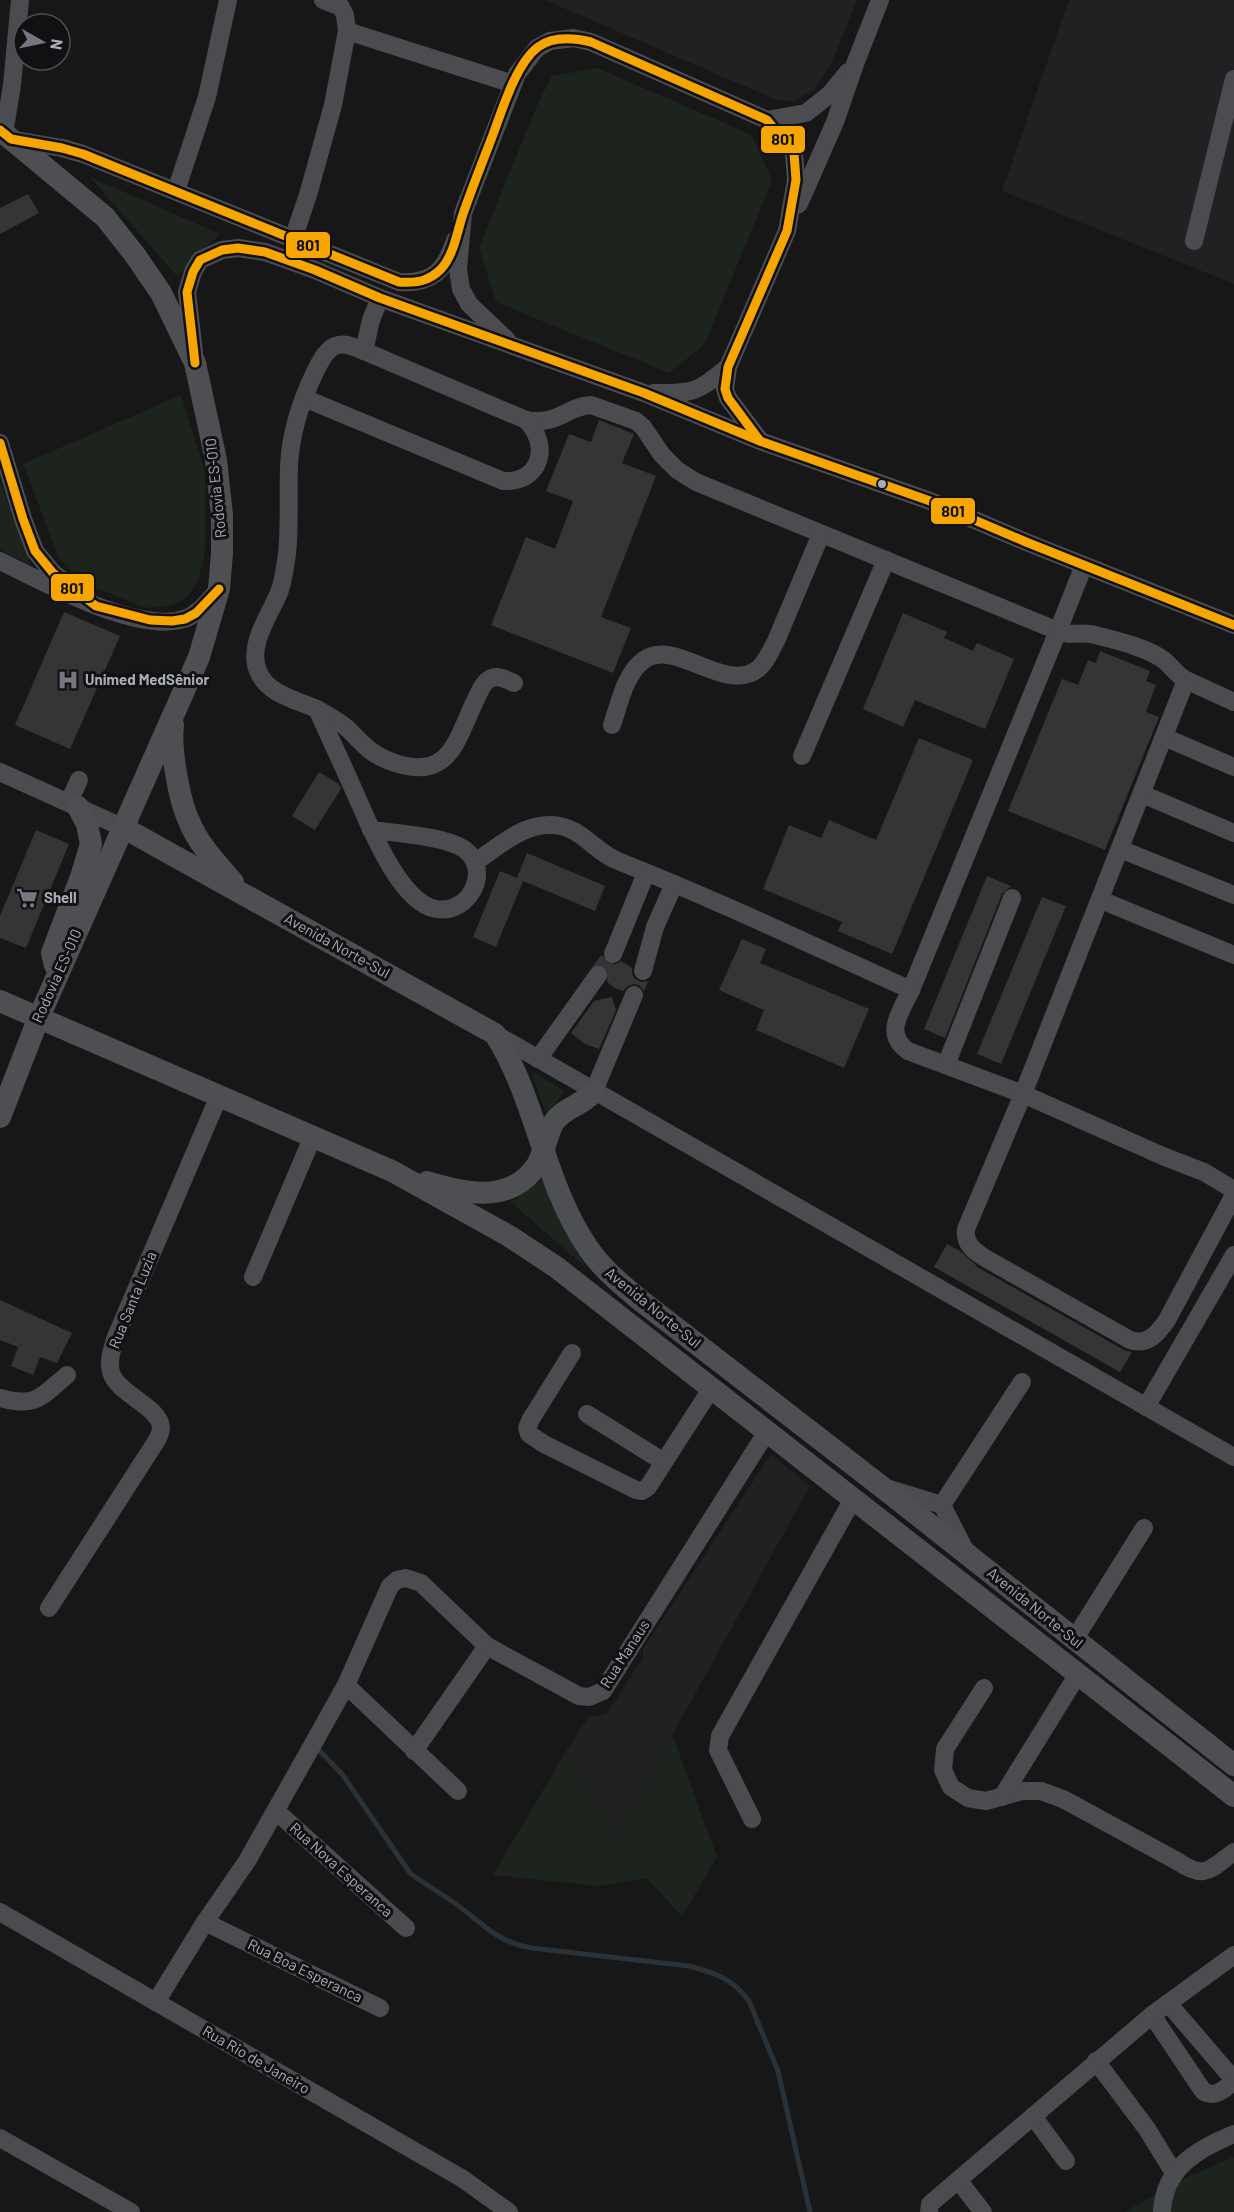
<svg xmlns="http://www.w3.org/2000/svg" width="1234" height="2212" font-family="Barlow,sans-serif">
	<style>
		.built { fill: #212123 }
		.green { fill: #1d241e }
		.lines { fill: none; stroke-linecap: round; stroke-linejoin: round }
		.stream { stroke: #2a3239; stroke-width: 5 }
		.building { fill: #353536 }
		.minor-tunnel { stroke: #343537; stroke-width: 18; stroke-dasharray: 18 9; stroke-linecap: butt }
		.minor { stroke: #4b4c50; stroke-width: 18 }
		.major { stroke: #4d4f52; stroke-width: 22 }
		.bus-1-casing { stroke: #111113; stroke-width: 14 }
		.bus-1 { stroke: #f7a600; stroke-width: 9 }
		.bus-dot { fill: #a8adb8; stroke: #111113; stroke-width: 2 }
		.labels { text-anchor: middle; stroke-width: 6; stroke-linejoin: round; paint-order: stroke }
		.street-label { font-size: 15px; fill: #a8adb8; stroke: #111113 }
		.poi-label { font-size: 15px; font-weight: bold; fill: #a8adb8; stroke: #111113; text-anchor: start }
		.line-badge { stroke: #111113; stroke-width: 2 }
		.pale-badge-label { font-size: 16px; text-anchor: middle; font-weight: bold; fill: #111 }
	</style>
	<rect width="100%" height="100%" fill="#171717"/>
	<!-- built -->
	<g class="built">
		<polygon points="545,0 857,0 830,66 814,90 793,101 777,100"/>
		<polygon points="1069,0 1234,0 1234,284 1002,191"/>
		<polygon points="771,1454 810,1486 616,1837 566,1751 589,1716 606,1715 643,1658 643,1649"/>
	</g>
	<!-- green -->
	<g class="green">
		<polygon points="597,68 752,135 772,180 705,344 669,373 496,302 479,248 538,103 552,76"/>
		<polygon points="90,177 220,234 177,276"/>
		<polygon points="181,395 205,472 205,550 199,578 188,596 173,605 147,608 89,585 60,560 23,464"/>
		<polygon points="0,482 31,565 0,550"/>
		<polygon points="531,1071 565,1091 547,1115"/>
		<polygon points="544,1179 566,1233 586,1268 511,1202"/>
		<polygon points="672,1734 717,1857 682,1916 646,1878 598,1886 493,1875 566,1751 616,1837"/>
		<polygon points="1234,2157 1234,2212 1125,2212 1180,2180"/>
	</g>
	<g class="lines">
		<!-- stream -->
		<path class="stream" d="M316,1747L342,1774L410,1873C425,1885 441,1893 456,1904C482,1923 497,1942 531,1948L689,1966C715,1973 732,1978 749,2001L778,2071L810,2212"/>
	</g>
	<!-- building -->
	<g class="building">
		<polygon points="28,194 39,213 0,234 0,208"/>
		<polygon points="599,420 634,434 622,463 656,476 601,617 631,628 613,673 491,625 526,537 555,549 573,501 546,491 569,434 591,442"/>
		<polygon points="64,612 120,636 70,749 15,725"/>
		<polygon points="903,613 947,632 944,638 973,651 977,643 1014,659 985,729 915,700 903,727 863,709"/>
		<polygon points="1100,651 1150,671 1146,681 1156,685 1146,712 1159,717 1105,850 1008,811 1062,679 1078,685 1088,660 1096,663"/>
		<polygon points="919,738 973,760 892,954 838,931 842,922 763,889 789,825 821,838 829,820 876,840"/>
		<polygon points="319,772 339,784 341,789 315,830 292,816"/>
		<polygon points="36,830 69,844 26,948 0,938 0,916"/>
		<polygon points="527,853 605,886 595,911 523,881 496,947 473,937 500,871 517,878"/>
		<polygon points="987,876 1011,886 1002,894 945,1038 924,1029"/>
		<polygon points="1042,897 1066,906 1001,1064 977,1054"/>
		<polygon points="742,939 766,949 760,963 869,1009 844,1068 756,1030 764,1010 719,990"/>
		<polygon points="604,961 614,965 621,961 632,968 632,974 635,979 641,982 648,981 644,991 639,985 633,984 628,986 623,991 615,988 607,982 608,971 602,965"/>
		<polygon points="612,997 616,1010 599,1049 585,1044 571,1033 594,1001"/>
		<polygon points="947,1244 960,1251 979,1268 1124,1350 1132,1352 1120,1372 934,1267"/>
		<polygon points="0,1300 72,1333 57,1363 40,1357 33,1375 11,1366 18,1347 0,1340"/>
	</g>
	<g class="lines">
		<!-- minor-tunnel -->
		<polyline class="minor-tunnel" points="598,975 613,954"/>
		<!-- minor -->
		<g class="minor">
			<polyline points="347,31 513,84"/>
			<polyline points="767,120 806,113 830,94 848,72"/>
			<polyline points="4,133 12,85 20,0"/>
			<path d="M10,139L62,148L83,154L399,282C432,284 445,271 455,240"/>
			<polyline points="176,191 207,97 228,0"/>
			<polyline points="799,204 835,122 855,64 880,0"/>
			<polyline points="293,239 308,195 333,105 347,31 345,15 341,7 323,0"/>
			<polyline points="1194,241 1234,79"/>
			<polyline points="507,340 469,304 461,289 458,269 463,213 517,74 537,48 550,41 573,38 591,42 767,120 783,138 794,153 796,180 787,231 728,367 725,389 728,398 759,439"/>
			<path d="M364,351L526,420C558,426 567,406 591,405L636,421L643,427L662,455L677,470L696,482L1058,631L911,990C813,946 717,900 618,861C597,853 582,830 560,826C527,819 500,846 475,862"/>
			<polyline points="194,352 187,292 193,272 200,260 222,250 238,248 265,252 315,270 380,298 644,393 760,441 930,501 1026,542 1234,625"/>
			<path d="M654,393C694,394 697,392 728,367"/>
			<path d="M304,398L503,481C541,483 551,445 526,420"/>
			<polyline points="0,443 23,519 35,551 53,573 70,586"/>
			<path d="M0,561C44,582 136,634 184,619C198,615 209,600 219,589"/>
			<polyline points="1186,680 1234,702"/>
			<path d="M317,709C327,715 339,721 348,729C365,746 371,755 395,763C453,782 457,735 478,695C481,688 485,680 492,678C500,675 507,680 514,683"/>
			<path d="M612,725C619,705 625,673 644,660C676,637 726,696 759,668C767,661 771,650 776,641L821,534"/>
			<polyline points="1164,737 1234,767"/>
			<polyline points="802,756 886,560"/>
			<polyline points="0,772 124,828"/>
			<polyline points="1142,794 1234,833"/>
			<polyline points="69,802 79,780"/>
			<path d="M371,830C395,833 445,836 464,849C493,870 469,915 436,909C397,902 366,816 351,784C340,759 328,734 317,709C296,700 267,694 258,671C247,644 271,614 280,590C284,578 285,566 287,554C290,525 288,496 289,468C290,434 301,401 315,372C320,362 327,347 338,345C347,343 356,348 364,351L371,320L380,298"/>
			<polyline points="1120,849 1234,895"/>
			<polyline points="1101,900 1234,955"/>
			<polyline points="613,954 646,873"/>
			<polyline points="643,971 655,927 674,884"/>
			<path d="M911,990C901,1012 883,1033 908,1051L1023,1094L1186,680C1177,675 1172,667 1165,661C1149,648 1115,640 1095,635C1082,631 1070,637 1058,631L1084,565"/>
			<polyline points="495,1034 1234,1457"/>
			<polyline points="538,1059 598,975"/>
			<polyline points="946,1065 1012,898"/>
			<polyline points="594,1091 634,995"/>
			<path d="M1234,1190L1204,1172L1165,1157L1023,1094L966,1229C964,1244 974,1251 985,1258L1130,1340C1148,1346 1158,1333 1167,1320L1234,1195"/>
			<polyline points="253,1277 313,1136"/>
			<polyline points="572,1353 531,1419 527,1428 529,1434 544,1444 636,1490 642,1491 648,1487 711,1389"/>
			<path d="M0,1398C36,1408 41,1397 67,1375"/>
			<polyline points="1146,1407 1234,1255"/>
			<polyline points="587,1414 664,1462"/>
			<polyline points="890,1489 942,1505 966,1552"/>
			<polyline points="942,1505 1022,1382"/>
			<path d="M49,1608L157,1440C159,1436 161,1431 161,1427C159,1406 117,1394 111,1372C108,1361 112,1350 115,1339L219,1096"/>
			<polyline points="1074,1640 1144,1528"/>
			<polyline points="346,1685 458,1791"/>
			<path d="M984,1688L945,1749L943,1770L951,1787L968,1798L986,1801L1022,1791H1041L1063,1799L1177,1861C1205,1880 1209,1870 1234,1852"/>
			<polyline points="414,1751 487,1646"/>
			<polyline points="1002,1797 1078,1674"/>
			<polyline points="276,1811 406,1928"/>
			<polyline points="752,1819 718,1750 720,1736 853,1499"/>
			<polyline points="0,1912 463,2179 509,2212"/>
			<polyline points="156,2002 205,1922"/>
			<polyline points="1168,2003 1234,2080"/>
			<polyline points="380,2008 205,1922 247,1861 317,1737 346,1685 390,1586 397,1580 406,1578 421,1583 487,1646 579,1696 589,1697 603,1691 766,1433"/>
			<path d="M1152,2015L1203,2091C1216,2099 1224,2089 1234,2081"/>
			<polyline points="1096,2061 1147,2129 1174,2173"/>
			<polyline points="1033,2116 1066,2161"/>
			<polyline points="0,2138 131,2212"/>
			<polyline points="958,2180 983,2212"/>
			<polyline points="929,2212 930,2204 1152,2015 1234,1955"/>
			<path d="M1162,2212C1164,2168 1197,2149 1234,2134"/>
		</g>
		<!-- major -->
		<g class="major">
			<polyline points="0,130 105,217 135,255 161,293 195,363 216,460 222,515 222,553 219,589 199,657 39,1017 0,1117"/>
			<path d="M173,725C170,748 179,800 189,821C198,844 217,864 233,882"/>
			<path d="M124,828L495,1034C537,1100 543,1182 588,1248C602,1269 621,1284 640,1300L882,1487L1234,1765"/>
			<polyline points="55,965 52,953 81,877 91,844 87,824 78,807"/>
			<polyline points="0,1001 392,1171 509,1236 556,1267 1234,1796"/>
			<path d="M427,1182C466,1194 511,1204 537,1165C545,1152 546,1135 554,1122C564,1107 584,1105 594,1091"/>
		</g>
		<defs>
			<g id="bus-1">
				<path d="M0,130L11,139L62,148L83,154L399,282C416,283 428,282 441,269C454,255 457,232 463,214C471,191 480,168 489,145C500,118 514,65 538,47C553,36 574,38 591,42L767,120L794,153L796,180L787,231L728,367L725,389L728,398L760,441"/>
				<polyline points="195,363 187,292 193,272 200,260 222,250 238,248 265,252 315,270 380,298 644,393 760,441 930,501 1026,542 1234,625"/>
				<polyline points="0,443 23,519 35,551 53,573 96,606 150,620 172,621 185,619 196,613 219,589"/>
			</g>
		</defs>
		<!-- bus-1 casing -->
		<use href="#bus-1" class="bus-1-casing"/>
		<!-- bus-1 -->
		<use href="#bus-1" class="bus-1"/>
	</g>
	<!-- icons -->
	<defs>
		<symbol id="hospital-bare" viewBox="-9 -9 18 18"><path d="M-5-5h3v3.5h4V-5h3V5h-3V1.5h-4V5h-3Z" fill="#757880" stroke="#111113" stroke-width="2.5" paint-order="stroke"/></symbol>
		<symbol id="supermarket-bare" viewBox="-9 -9 18 18"><path d="M-6-5.5h2.5l.6 2H6L4.5 2H-2.5L-4.4-4H-6ZM-1.5 3.2a1.3 1.3 0 1 0 .1 0ZM3 3.2a1.3 1.3 0 1 0 .1 0Z" fill="#757880" stroke="#111113" stroke-width="2.5" paint-order="stroke"/></symbol>
	</defs>
	<g fill-rule="evenodd">
		<use href="#hospital-bare" x="53" y="665" width="30" height="30"/>
		<use href="#supermarket-bare" x="12" y="883" width="30" height="30"/>
	</g>
	<!-- markers -->
	<circle class="bus-dot" cx="882" cy="484" r="5"/>
	<g class="labels">
		<!-- street labels -->
		<g class="street-label">
			<text transform="translate(216 488) rotate(-96)" y="5">Rodovia ES-010</text>
			<text transform="translate(337 946) rotate(29)" y="5">Avenida Norte-Sul</text>
			<text transform="translate(57 976) rotate(-66)" y="5">Rodovia ES-010</text>
			<text transform="translate(133 1300) rotate(-68)" y="5">Rua Santa Luzia</text>
			<text transform="translate(653 1308) rotate(39)" y="5">Avenida Norte-Sul</text>
			<text transform="translate(1035 1608) rotate(39)" y="5">Avenida Norte-Sul</text>
			<text transform="translate(625 1654) rotate(-57)" y="5">Rua Manaus</text>
			<text transform="translate(341 1870) rotate(42)" y="5">Rua Nova Esperanca</text>
			<text transform="translate(305 1971) rotate(26)" y="5">Rua Boa Esperanca</text>
			<text transform="translate(256 2060) rotate(30)" y="5">Rua Rio de Janeiro</text>
		</g>
		<!-- poi labels -->
		<g class="poi-label">
			<text x="85" y="685">Unimed MedSênior</text>
			<text x="44" y="903">Shell</text>
		</g>
	</g>
	<g class="line-badge">
		<rect x="760" y="125" width="46" height="29" rx="6" fill="#f7a600"/>
		<rect x="285" y="231" width="46" height="28" rx="6" fill="#f7a600"/>
		<rect x="930" y="497" width="46" height="28" rx="6" fill="#f7a600"/>
		<rect x="50" y="573" width="45" height="29" rx="6" fill="#f7a600"/>
	</g>
	<g class="pale-badge-label">
		<text x="783" y="145">801</text>
		<text x="308" y="251">801</text>
		<text x="953" y="517">801</text>
		<text x="72" y="594">801</text>
	</g>
	<!-- north arrow -->
	<g transform="translate(42 42) rotate(99)"><circle r="28" fill="#111113" stroke="#4d4f55" stroke-width="1.5"/>
	<path d="M0-4.5L10 22L0 15L-10 22Z" fill="#757880"/>
	<text y="-9" font-size="16" font-weight="bold" text-anchor="middle" fill="#a8adb8">N</text>
	</g>
</svg>
